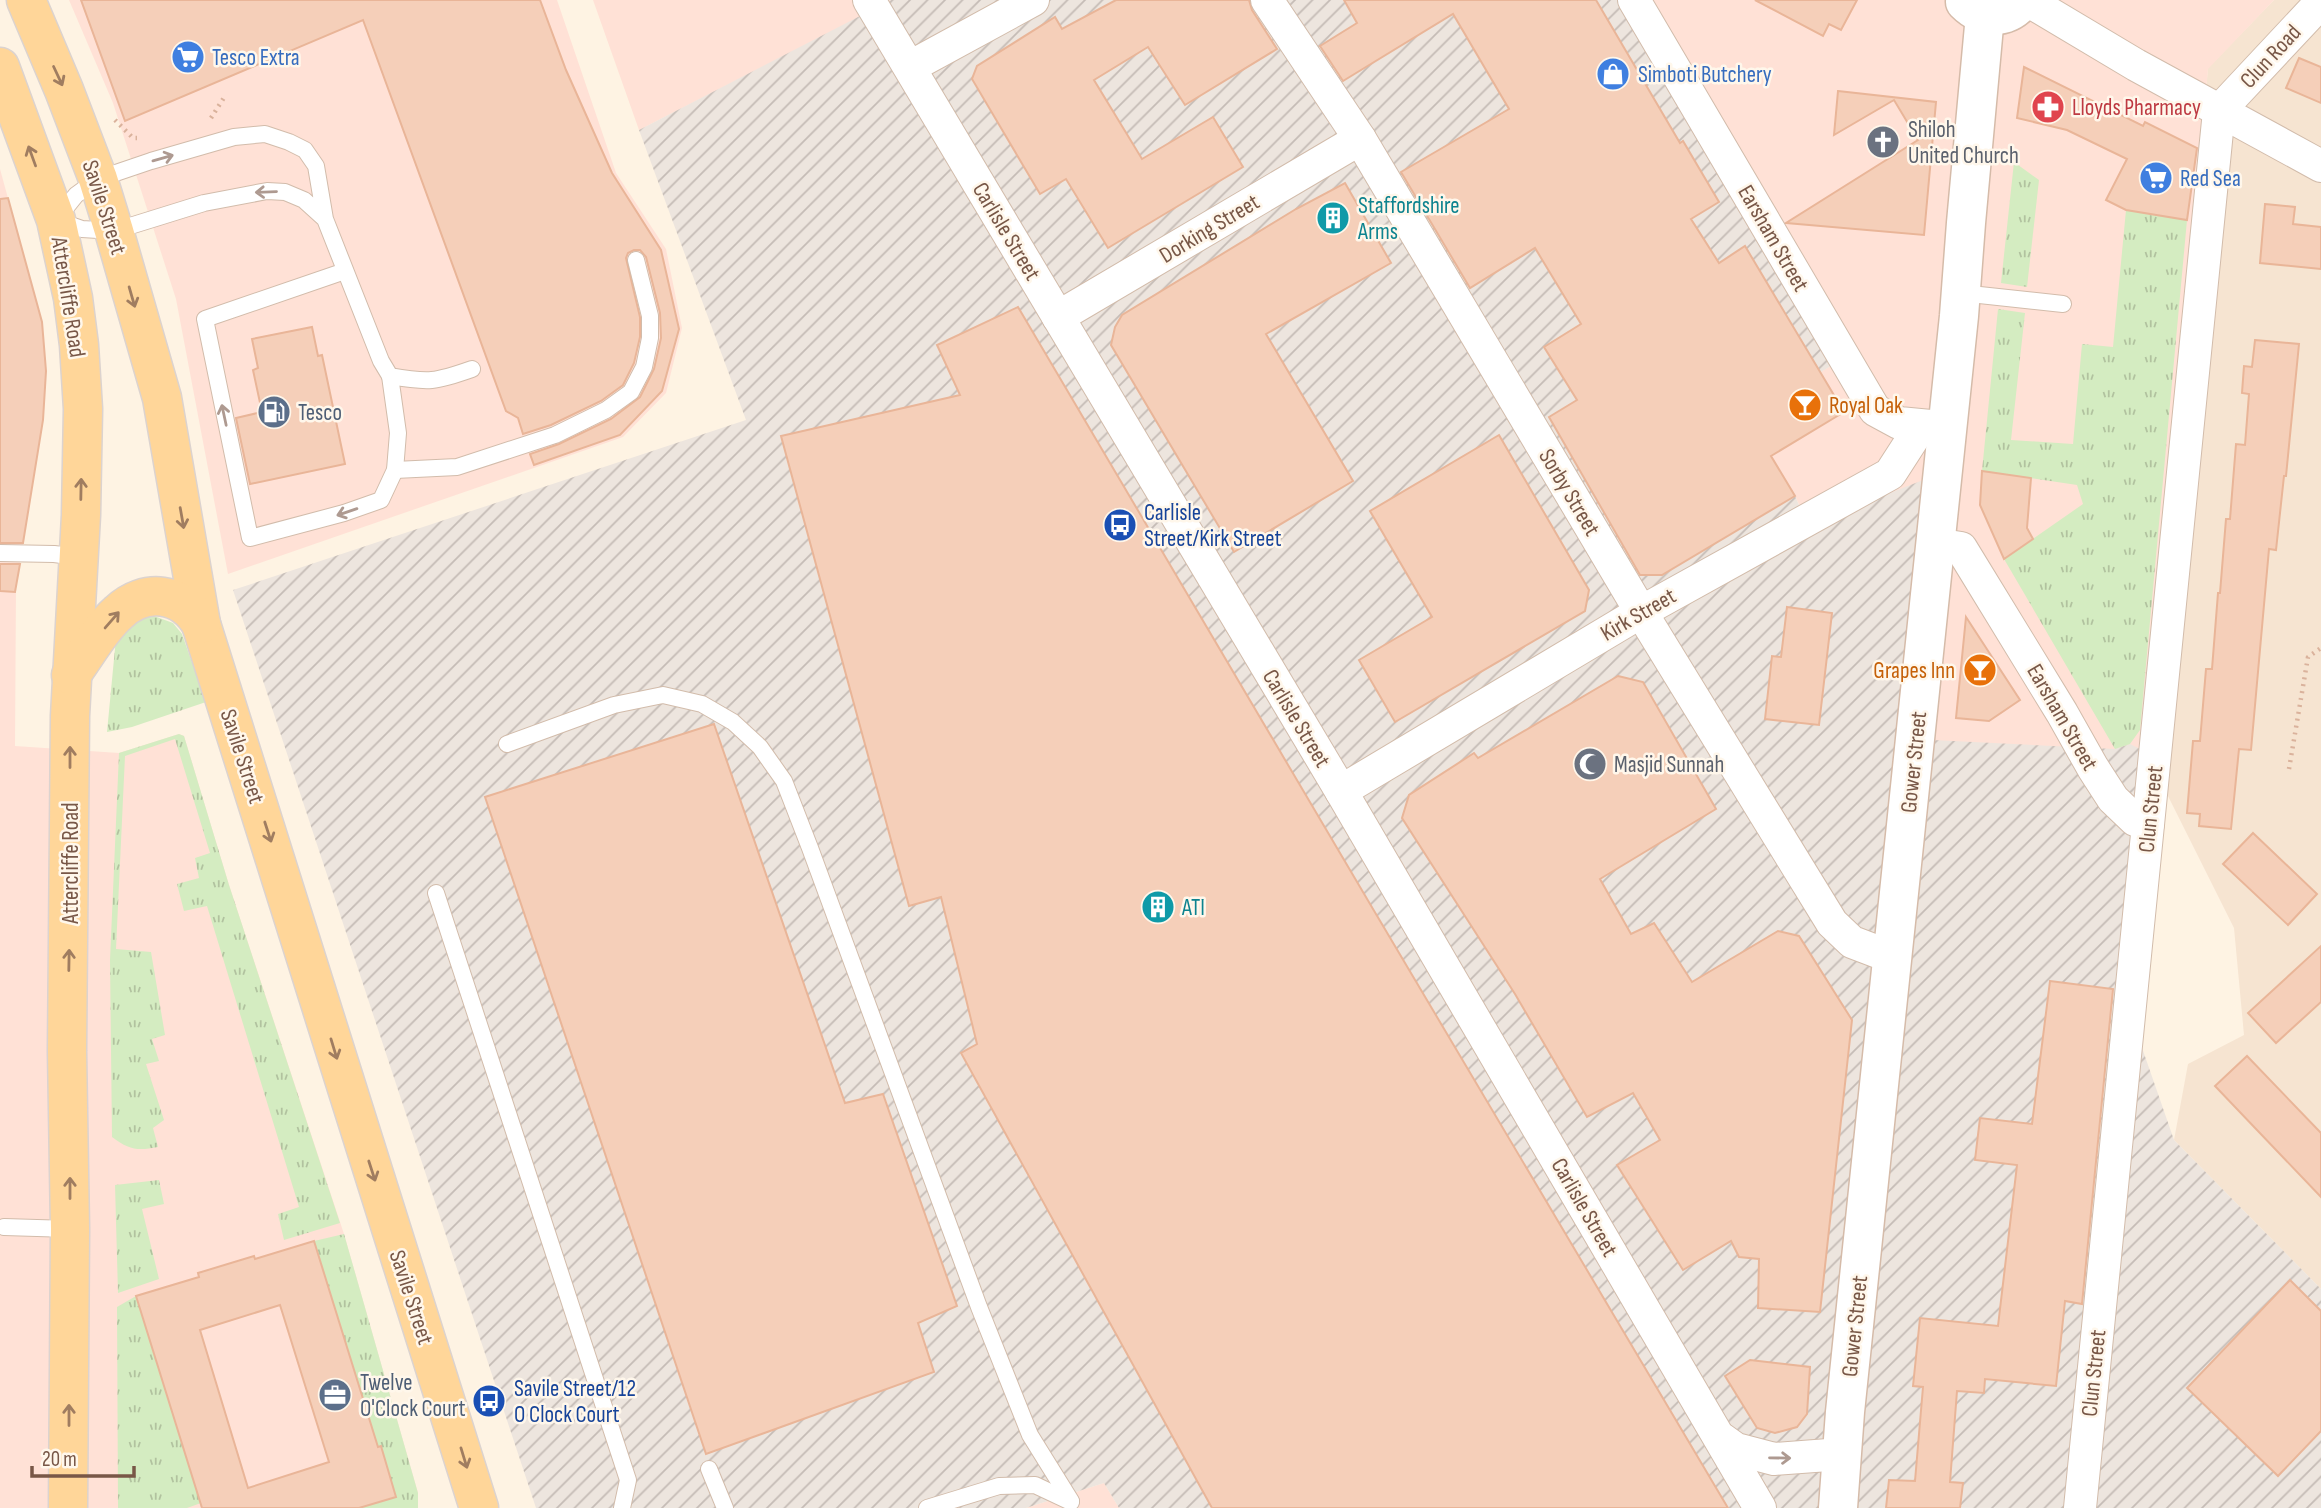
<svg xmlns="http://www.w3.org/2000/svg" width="2321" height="1508" font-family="'Sofia Sans Condensed',sans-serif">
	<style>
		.residential { fill: #f6e4d1 }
		.commercial { fill: #ffe1d6 }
		.industrial { fill: url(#industrial-furrows) }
		.grass { fill: url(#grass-tufts) }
		.building { fill: #f5cfb9; stroke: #e9b598; stroke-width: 2; fill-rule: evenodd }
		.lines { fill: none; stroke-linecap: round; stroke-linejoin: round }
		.lane-casing { stroke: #d2bcab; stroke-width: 18 }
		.street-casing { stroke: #d2bcab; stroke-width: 34 }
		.secondary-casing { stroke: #d5bba9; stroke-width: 41 }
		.primary-casing { stroke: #dcd3cf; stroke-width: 41 }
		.path { stroke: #dab29c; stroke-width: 4.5; stroke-dasharray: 2 5; stroke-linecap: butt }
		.lane { stroke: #fff; stroke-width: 16 }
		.street { stroke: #fff; stroke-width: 32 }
		.secondary { stroke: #fff; stroke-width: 38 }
		.primary { stroke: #ffd699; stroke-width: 38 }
		.oneway { stroke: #a07d60 }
		.oneway2 { stroke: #ae9a91 }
		.labels { text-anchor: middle; stroke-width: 5; stroke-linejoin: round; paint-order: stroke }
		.street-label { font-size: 23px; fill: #785747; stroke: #fff7eb }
		.shop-label { font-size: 23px; fill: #366cbe; stroke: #fff7eb; text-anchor: start }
		.health-label { font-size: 23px; fill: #be3a42; stroke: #fff7eb; text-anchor: start }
		.worship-label { font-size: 23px; fill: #5b616d; stroke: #fff7eb; text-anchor: start }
		.culture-label { font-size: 23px; fill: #0d838f; stroke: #fff7eb; text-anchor: start }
		.food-label { font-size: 23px; fill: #c56008; stroke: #fff7eb; text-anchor: start }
		.service-label { font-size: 23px; fill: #4e5e75; stroke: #fff7eb; text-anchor: start }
		.transit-label { font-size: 23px; fill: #164399; stroke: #fff7eb; text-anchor: start }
	</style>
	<defs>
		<pattern id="industrial-furrows" width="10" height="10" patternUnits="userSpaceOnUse" patternTransform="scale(1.75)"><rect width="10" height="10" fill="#ede5de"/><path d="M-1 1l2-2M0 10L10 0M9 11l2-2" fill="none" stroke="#c5bcb6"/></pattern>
		<pattern id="grass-tufts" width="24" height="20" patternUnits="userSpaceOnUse" patternTransform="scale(1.75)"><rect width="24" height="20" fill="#d4ecc1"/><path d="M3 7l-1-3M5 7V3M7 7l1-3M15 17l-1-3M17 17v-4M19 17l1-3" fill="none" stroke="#b1c29f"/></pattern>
	</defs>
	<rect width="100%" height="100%" fill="#fef3e3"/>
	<!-- residential -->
	<polygon class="residential" points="2274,0 2321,0 2321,1289 2174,1140 2188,1064 2244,1035 2234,928 2146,752 2208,68"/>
	<!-- commercial -->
	<g class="commercial">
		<polygon points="69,0 557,0 616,173 666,249 682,328 666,393 623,437 228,574 176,299 113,103"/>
		<polygon points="593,0 891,0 892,1 639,130"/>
		<polygon points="1634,0 2274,0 2208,69 2146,752 1911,740 1795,496 1748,415 1844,358"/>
		<polygon points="0,169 42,322 46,371 43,420 16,587 15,746 119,753 179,734 184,736 229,885 344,1234 418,1493 418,1508 0,1508"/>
		<polygon points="1104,1483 1119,1508 1026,1508"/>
	</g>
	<!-- industrial -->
	<polygon class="industrial" points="891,0 1634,0 1844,358 1748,416 1795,496 1808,525 1936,475 1912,739 2114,749 2130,744 2146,752 2122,990 2174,1140 2321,1289 2321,1508 1119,1508 1104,1483 1026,1508 536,1508 233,590 746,420 639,130"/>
	<!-- grass -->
	<g class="grass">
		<polygon points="2014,162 2039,180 2027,287 2001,283"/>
		<polygon points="2126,210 2187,220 2140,730 2130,744 2115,749 2004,559 2083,504 2077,485 1982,471 1998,309 2025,313 2011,440 2073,444 2082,344 2113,347"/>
		<polygon points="154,616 173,623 182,634 206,702 132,727 107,732 116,638 140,617"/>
		<path d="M179,734L184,736L229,885L340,1223L284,1240L278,1214L299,1207L207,906L184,911L177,884L199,878L195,858L210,853L175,739L125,756L116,949L151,952L165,1035L152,1039L159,1061L146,1064L164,1120L153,1128L158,1147C138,1151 129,1150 112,1137L110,960L119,753Z"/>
		<polygon points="159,1180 164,1204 142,1209 159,1279 118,1293 115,1185"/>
		<polygon points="344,1234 418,1493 418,1508 359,1508 396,1496 381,1447 375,1448 314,1241"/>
		<polygon points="136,1296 201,1503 187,1508 118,1508 117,1307"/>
	</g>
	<!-- building -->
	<g class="building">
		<polygon points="81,0 540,0 566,70 612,173 661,250 679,329 662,391 620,435 534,465 530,454 559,444 611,419 640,397 654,369 661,338 660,313 646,257 640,250 634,250 628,253 626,258 640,317 640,337 634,363 623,385 601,401 551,425 523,434 518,418 506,411 363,20 125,121"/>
		<polygon points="1116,0 1249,0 1252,10 1277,49 1185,105 1148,47 1094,80 1142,159 1213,117 1243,167 1108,248 1066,179 1040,194 972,79 977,66 1055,17 1062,29"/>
		<polygon points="1344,0 1596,0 1680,143 1683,141 1719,202 1691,219 1719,263 1745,246 1844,412 1771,456 1795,496 1662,575 1640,575 1549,417 1577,400 1544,347 1581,324 1535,248 1470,288 1401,172 1509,109 1453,14 1343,81 1320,46 1357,23"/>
		<polygon points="1755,0 1857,0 1841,30 1829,24 1823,36"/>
		<polygon points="2299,58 2321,67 2321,103 2286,88"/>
		<polygon points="2024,67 2143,126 2145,122 2197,148 2187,220 2126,210 2106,200 2127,159 2067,130 2017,118"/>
		<polygon points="1838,91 1936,102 1924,235 1786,223 1918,140 1894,100 1834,135"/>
		<polygon points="1345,183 1391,263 1266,334 1353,481 1234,552 1111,345 1115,327 1122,315 1296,209"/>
		<polygon points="8,198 42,322 46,371 43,420 23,543 0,543 0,199"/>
		<polygon points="2265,204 2295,207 2293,224 2321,227 2321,269 2260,263"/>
		<polygon points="1018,307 1373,909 1728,1508 1212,1508 961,1053 977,1044 941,897 909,906 781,436 960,395 937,345"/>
		<polygon points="312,327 318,356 322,355 345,464 250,484 236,418 262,412 253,370 258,368 252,339"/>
		<polygon points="2255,340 2299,344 2286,476 2284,476 2276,550 2269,549 2251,750 2239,749 2231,829 2199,826 2200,814 2187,813 2193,741 2200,741 2206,669 2212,669 2218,593 2220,593 2226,519 2230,519 2236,444 2245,445 2249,394 2242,393 2244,366 2252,367"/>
		<polygon points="1499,435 1589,590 1585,611 1395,722 1359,660 1432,617 1370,511"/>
		<polygon points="1982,471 2031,478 2027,528 2033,539 2004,559 1980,505"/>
		<polygon points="0,564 20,564 15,592 0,591"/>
		<polygon points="1787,607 1832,613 1819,725 1765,719 1772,656 1781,657"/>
		<polygon points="1966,617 2020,700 1989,721 1956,718"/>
		<polygon points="1618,676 1643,682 1716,809 1600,879 1631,934 1654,923 1692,982 1778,931 1799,936 1852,1020 1820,1312 1758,1308 1759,1259 1739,1257 1731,1241 1683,1270 1617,1165 1660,1140 1633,1093 1587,1117 1515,994 1402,818 1409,795 1474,753 1478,758"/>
		<polygon points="714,724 845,1103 883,1094 957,1306 918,1323 934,1372 706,1454 485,797"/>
		<polygon points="2253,833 2317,894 2288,925 2223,864"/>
		<polygon points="2321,946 2321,1002 2276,1043 2248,1013"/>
		<polygon points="2050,981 2113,989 2082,1304 2065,1301 2056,1386 1985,1379 1984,1393 1957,1391 1950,1482 1963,1483 1960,1508 1886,1508 1889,1480 1915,1481 1923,1387 1913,1386 1920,1318 1998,1326 2017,1165 1975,1160 1980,1118 2032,1124"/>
		<polygon points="2247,1056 2321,1133 2321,1197 2215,1086"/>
		<path d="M314,1241L378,1447L381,1446L396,1497L359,1508H202L136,1296L199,1277L198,1273L254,1256L255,1259ZM280,1305L329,1462L248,1488L200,1330Z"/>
		<polygon points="2290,1280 2321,1311 2321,1431 2278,1476 2187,1388"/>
		<polygon points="1750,1360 1810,1367 1807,1414 1797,1427 1775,1433 1757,1428 1725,1376"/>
	</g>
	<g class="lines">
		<defs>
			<g id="lane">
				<path d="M325,219L304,200L285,192L267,191L204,203L114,231L82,229L56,220L76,195L98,179L151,161L234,137L265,134L289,142L305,150L316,166L325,219L381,361L390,376C429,383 435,382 472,369"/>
				<polyline points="345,271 205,319 250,538 344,513 381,500 395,470 398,433 390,376"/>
				<polyline points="1961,293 2063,304"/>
				<polyline points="395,470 457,467 555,435 606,410 631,392 644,367 650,338 650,316 636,260"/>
				<polyline points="0,553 54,554 78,557"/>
				<polyline points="507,744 614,705 663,695 702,704 733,722 760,747 784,781 810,848 979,1307 1030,1435 1071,1501"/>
				<polyline points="436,893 628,1480 622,1508"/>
				<polyline points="4,1227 70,1229"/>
				<polyline points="709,1469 725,1508"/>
				<polyline points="927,1508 999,1486 1035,1485 1071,1502"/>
			</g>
			<g id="street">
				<polyline points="869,0 1341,791 1760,1508"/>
				<polyline points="1267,0 1360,139 1641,612 1832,923 1852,942 1894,958"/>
				<polyline points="1634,0 1875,410 1899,423 1941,427"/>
				<polyline points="2027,0 2136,65 2321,166"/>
				<polyline points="910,67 1033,0"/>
				<polyline points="1058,317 1360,139"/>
				<polyline points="1935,544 1961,548 2062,713 2093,768 2113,799 2135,820 2148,824"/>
				<polyline points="1341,791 1641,612 1890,474 1921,426"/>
				<polyline points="1722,1439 1736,1449 1774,1459 1842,1454"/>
				<polyline points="2080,1508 2219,111 2321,2"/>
			</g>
			<g id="secondary">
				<path d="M1965,2C1983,20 2007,20 2023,0"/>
				<polyline points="1838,1508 1845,1412 1959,316 1966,223 1985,15"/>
			</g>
			<g id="primary">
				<polyline points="26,0 64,90 98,179 114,231 162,398 201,624 479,1508"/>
				<polyline points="0,67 56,220 73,298 79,345 83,409 81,515 70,716 67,1051 70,1229 68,1508"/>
				<path d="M71,675C86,655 99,630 118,613C145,587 182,592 201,624"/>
			</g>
		</defs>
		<!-- lane casing -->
		<use href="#lane" class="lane-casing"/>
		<!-- street casing -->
		<use href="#street" class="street-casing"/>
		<!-- secondary casing -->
		<use href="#secondary" class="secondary-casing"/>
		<!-- primary casing -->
		<use href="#primary" class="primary-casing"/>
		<!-- path -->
		<g class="path">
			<polyline points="211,118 225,96"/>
			<polyline points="115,120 133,138 137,138"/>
			<polyline points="2289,769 2308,657 2321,648"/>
		</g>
		<!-- lane -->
		<use href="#lane" class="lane"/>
		<!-- street -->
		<use href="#street" class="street"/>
		<!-- secondary -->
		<use href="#secondary" class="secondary"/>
		<!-- primary -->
		<use href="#primary" class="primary"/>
	</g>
	<!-- one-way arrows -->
	<defs><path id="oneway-shaft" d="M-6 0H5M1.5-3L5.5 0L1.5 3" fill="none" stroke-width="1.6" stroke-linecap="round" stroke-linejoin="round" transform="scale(1.75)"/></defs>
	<g class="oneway">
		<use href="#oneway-shaft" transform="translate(58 76) rotate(65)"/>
		<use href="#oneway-shaft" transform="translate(32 156) rotate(-110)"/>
		<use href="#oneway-shaft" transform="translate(132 297) rotate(74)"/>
		<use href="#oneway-shaft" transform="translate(81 489) rotate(-89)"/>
		<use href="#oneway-shaft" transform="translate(182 518) rotate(80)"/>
		<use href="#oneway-shaft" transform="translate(112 620) rotate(-49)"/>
		<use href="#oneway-shaft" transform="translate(70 757) rotate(-90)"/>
		<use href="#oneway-shaft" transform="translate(268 832) rotate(72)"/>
		<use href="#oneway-shaft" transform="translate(69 960) rotate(-89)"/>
		<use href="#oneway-shaft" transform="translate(334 1049) rotate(73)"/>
		<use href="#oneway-shaft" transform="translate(372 1171) rotate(72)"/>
		<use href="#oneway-shaft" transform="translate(70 1188) rotate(-90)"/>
		<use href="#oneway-shaft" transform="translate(69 1415) rotate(-90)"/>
		<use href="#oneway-shaft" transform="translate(464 1458) rotate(73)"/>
	</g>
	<g class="oneway2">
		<use href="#oneway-shaft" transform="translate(163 158) rotate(-16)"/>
		<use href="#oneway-shaft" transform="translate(266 192) rotate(178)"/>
		<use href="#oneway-shaft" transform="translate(224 415) rotate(-102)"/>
		<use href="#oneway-shaft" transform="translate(347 512) rotate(161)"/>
		<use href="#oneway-shaft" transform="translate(1780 1458) rotate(1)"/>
	</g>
	<!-- icons -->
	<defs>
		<symbol id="supermarket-disc" viewBox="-11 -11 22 22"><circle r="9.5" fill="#3f7fe0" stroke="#fff7eb"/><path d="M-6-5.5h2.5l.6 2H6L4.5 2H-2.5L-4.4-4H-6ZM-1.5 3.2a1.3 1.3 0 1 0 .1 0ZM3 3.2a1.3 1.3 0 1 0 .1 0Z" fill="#fff"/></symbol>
		<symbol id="shop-disc" viewBox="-11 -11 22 22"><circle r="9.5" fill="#3f7fe0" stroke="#fff7eb"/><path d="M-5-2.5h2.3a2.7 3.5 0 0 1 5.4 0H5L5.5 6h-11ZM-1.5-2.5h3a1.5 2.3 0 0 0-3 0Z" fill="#fff"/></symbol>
		<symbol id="pharmacy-disc" viewBox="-11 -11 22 22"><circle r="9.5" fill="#e0444e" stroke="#fff7eb"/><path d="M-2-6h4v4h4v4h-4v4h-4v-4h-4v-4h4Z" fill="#fff"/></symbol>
		<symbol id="church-disc" viewBox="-11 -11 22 22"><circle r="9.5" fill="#6b7280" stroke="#fff7eb"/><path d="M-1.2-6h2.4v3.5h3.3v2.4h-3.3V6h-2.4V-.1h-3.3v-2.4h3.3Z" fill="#fff"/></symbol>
		<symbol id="building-disc" viewBox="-11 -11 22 22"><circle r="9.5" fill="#0f9aa8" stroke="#fff7eb"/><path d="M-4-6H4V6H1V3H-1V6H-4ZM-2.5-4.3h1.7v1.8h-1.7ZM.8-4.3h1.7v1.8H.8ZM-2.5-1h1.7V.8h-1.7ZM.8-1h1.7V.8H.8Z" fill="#fff"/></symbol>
		<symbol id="bar-disc" viewBox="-11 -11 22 22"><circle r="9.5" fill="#e8710a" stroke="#fff7eb"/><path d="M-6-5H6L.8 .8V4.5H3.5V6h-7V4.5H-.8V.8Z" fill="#fff"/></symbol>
		<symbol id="fuel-disc" viewBox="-11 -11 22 22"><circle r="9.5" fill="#5c6f8a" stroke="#fff7eb"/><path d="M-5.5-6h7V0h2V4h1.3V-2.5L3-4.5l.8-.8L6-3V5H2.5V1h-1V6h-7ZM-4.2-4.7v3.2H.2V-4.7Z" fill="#fff"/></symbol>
		<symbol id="bus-disc" viewBox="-11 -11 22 22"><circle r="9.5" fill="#1a4fb4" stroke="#fff7eb"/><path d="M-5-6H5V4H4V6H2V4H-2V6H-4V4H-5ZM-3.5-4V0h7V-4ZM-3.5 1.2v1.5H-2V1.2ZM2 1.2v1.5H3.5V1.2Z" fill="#fff"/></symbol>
		<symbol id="mosque-disc" viewBox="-11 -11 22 22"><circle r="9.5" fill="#6b7280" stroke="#fff7eb"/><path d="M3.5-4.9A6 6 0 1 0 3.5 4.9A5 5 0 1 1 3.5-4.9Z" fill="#fff"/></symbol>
		<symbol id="office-disc" viewBox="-11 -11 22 22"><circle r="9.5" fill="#5c6f8a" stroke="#fff7eb"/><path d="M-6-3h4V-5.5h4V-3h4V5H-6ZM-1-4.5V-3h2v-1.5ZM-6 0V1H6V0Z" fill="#fff"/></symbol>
	</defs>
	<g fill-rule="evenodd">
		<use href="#supermarket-disc" x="169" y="38" width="38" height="38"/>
		<use href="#shop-disc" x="1594" y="55" width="38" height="38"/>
		<use href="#pharmacy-disc" x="2029" y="88" width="38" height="38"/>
		<use href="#church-disc" x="1864" y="123" width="38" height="38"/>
		<use href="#supermarket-disc" x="2137" y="159" width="38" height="38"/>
		<use href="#building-disc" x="1314" y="199" width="38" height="38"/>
		<use href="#bar-disc" x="1786" y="386" width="38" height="38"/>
		<use href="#fuel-disc" x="255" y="393" width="38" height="38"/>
		<use href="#bus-disc" x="1101" y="506" width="38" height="38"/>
		<use href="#bar-disc" x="1961" y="651" width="38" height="38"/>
		<use href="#mosque-disc" x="1571" y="745" width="38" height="38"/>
		<use href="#building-disc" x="1139" y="888" width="38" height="38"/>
		<use href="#office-disc" x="316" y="1376" width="38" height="38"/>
		<use href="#bus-disc" x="470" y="1382" width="38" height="38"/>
	</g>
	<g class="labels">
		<!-- street labels -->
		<g class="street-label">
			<text transform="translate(2270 56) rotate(-47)" y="8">Clun Road</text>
			<text transform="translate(105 207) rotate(72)" y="8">Savile Street</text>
			<text transform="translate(1209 228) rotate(-31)" y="8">Dorking Street</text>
			<text transform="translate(1007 231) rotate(59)" y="8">Carlisle Street</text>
			<text transform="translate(1774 238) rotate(60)" y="8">Earsham Street</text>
			<text transform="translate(69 297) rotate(81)" y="8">Attercliffe Road</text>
			<text transform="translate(1570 492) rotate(59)" y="8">Sorby Street</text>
			<text transform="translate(1638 614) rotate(-30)" y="8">Kirk Street</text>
			<text transform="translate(2063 717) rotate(60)" y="8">Earsham Street</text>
			<text transform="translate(1297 718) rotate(59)" y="8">Carlisle Street</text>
			<text transform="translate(243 756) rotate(72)" y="8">Savile Street</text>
			<text transform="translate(1913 762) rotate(-84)" y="8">Gower Street</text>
			<text transform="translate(2150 809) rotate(-84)" y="8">Clun Street</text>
			<text transform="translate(70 863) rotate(-90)" y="8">Attercliffe Road</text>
			<text transform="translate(1585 1207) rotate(60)" y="8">Carlisle Street</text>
			<text transform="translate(412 1297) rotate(72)" y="8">Savile Street</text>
			<text transform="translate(1854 1326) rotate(-84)" y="8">Gower Street</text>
			<text transform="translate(2093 1373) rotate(-84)" y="8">Clun Street</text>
		</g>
		<!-- shop labels -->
		<g class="shop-label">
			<text x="212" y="65">Tesco Extra</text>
			<text x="1638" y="82">Simboti Butchery</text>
			<text x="2180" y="186">Red Sea</text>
		</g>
		<!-- health labels -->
		<g class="health-label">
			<text x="2072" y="115">Lloyds Pharmacy</text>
		</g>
		<!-- worship labels -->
		<g class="worship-label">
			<text x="1908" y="137">Shiloh<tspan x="1908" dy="26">United Church</tspan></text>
			<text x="1614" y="772">Masjid Sunnah</text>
		</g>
		<!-- culture labels -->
		<g class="culture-label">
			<text x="1358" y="213">Staffordshire<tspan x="1358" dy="26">Arms</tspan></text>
			<text x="1182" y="915">ATI</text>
		</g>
		<!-- food labels -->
		<g class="food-label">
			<text x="1829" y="413">Royal Oak</text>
			<text x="1955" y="678" text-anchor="end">Grapes Inn</text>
		</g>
		<!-- service labels -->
		<g class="service-label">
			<text x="298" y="420">Tesco</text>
			<text x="360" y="1390">Twelve<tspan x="360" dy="26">O'Clock Court</tspan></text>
		</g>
		<!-- transit labels -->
		<g class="transit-label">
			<text x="1144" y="520">Carlisle<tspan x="1144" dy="26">Street/Kirk Street</tspan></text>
			<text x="514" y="1396">Savile Street/12<tspan x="514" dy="26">O Clock Court</tspan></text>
		</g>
	</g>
	<!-- scale -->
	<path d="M32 1466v10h102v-10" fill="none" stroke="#785747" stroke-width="3.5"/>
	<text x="42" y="1466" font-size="21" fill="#785747" stroke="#fff7eb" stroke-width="5" paint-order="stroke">20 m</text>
</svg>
